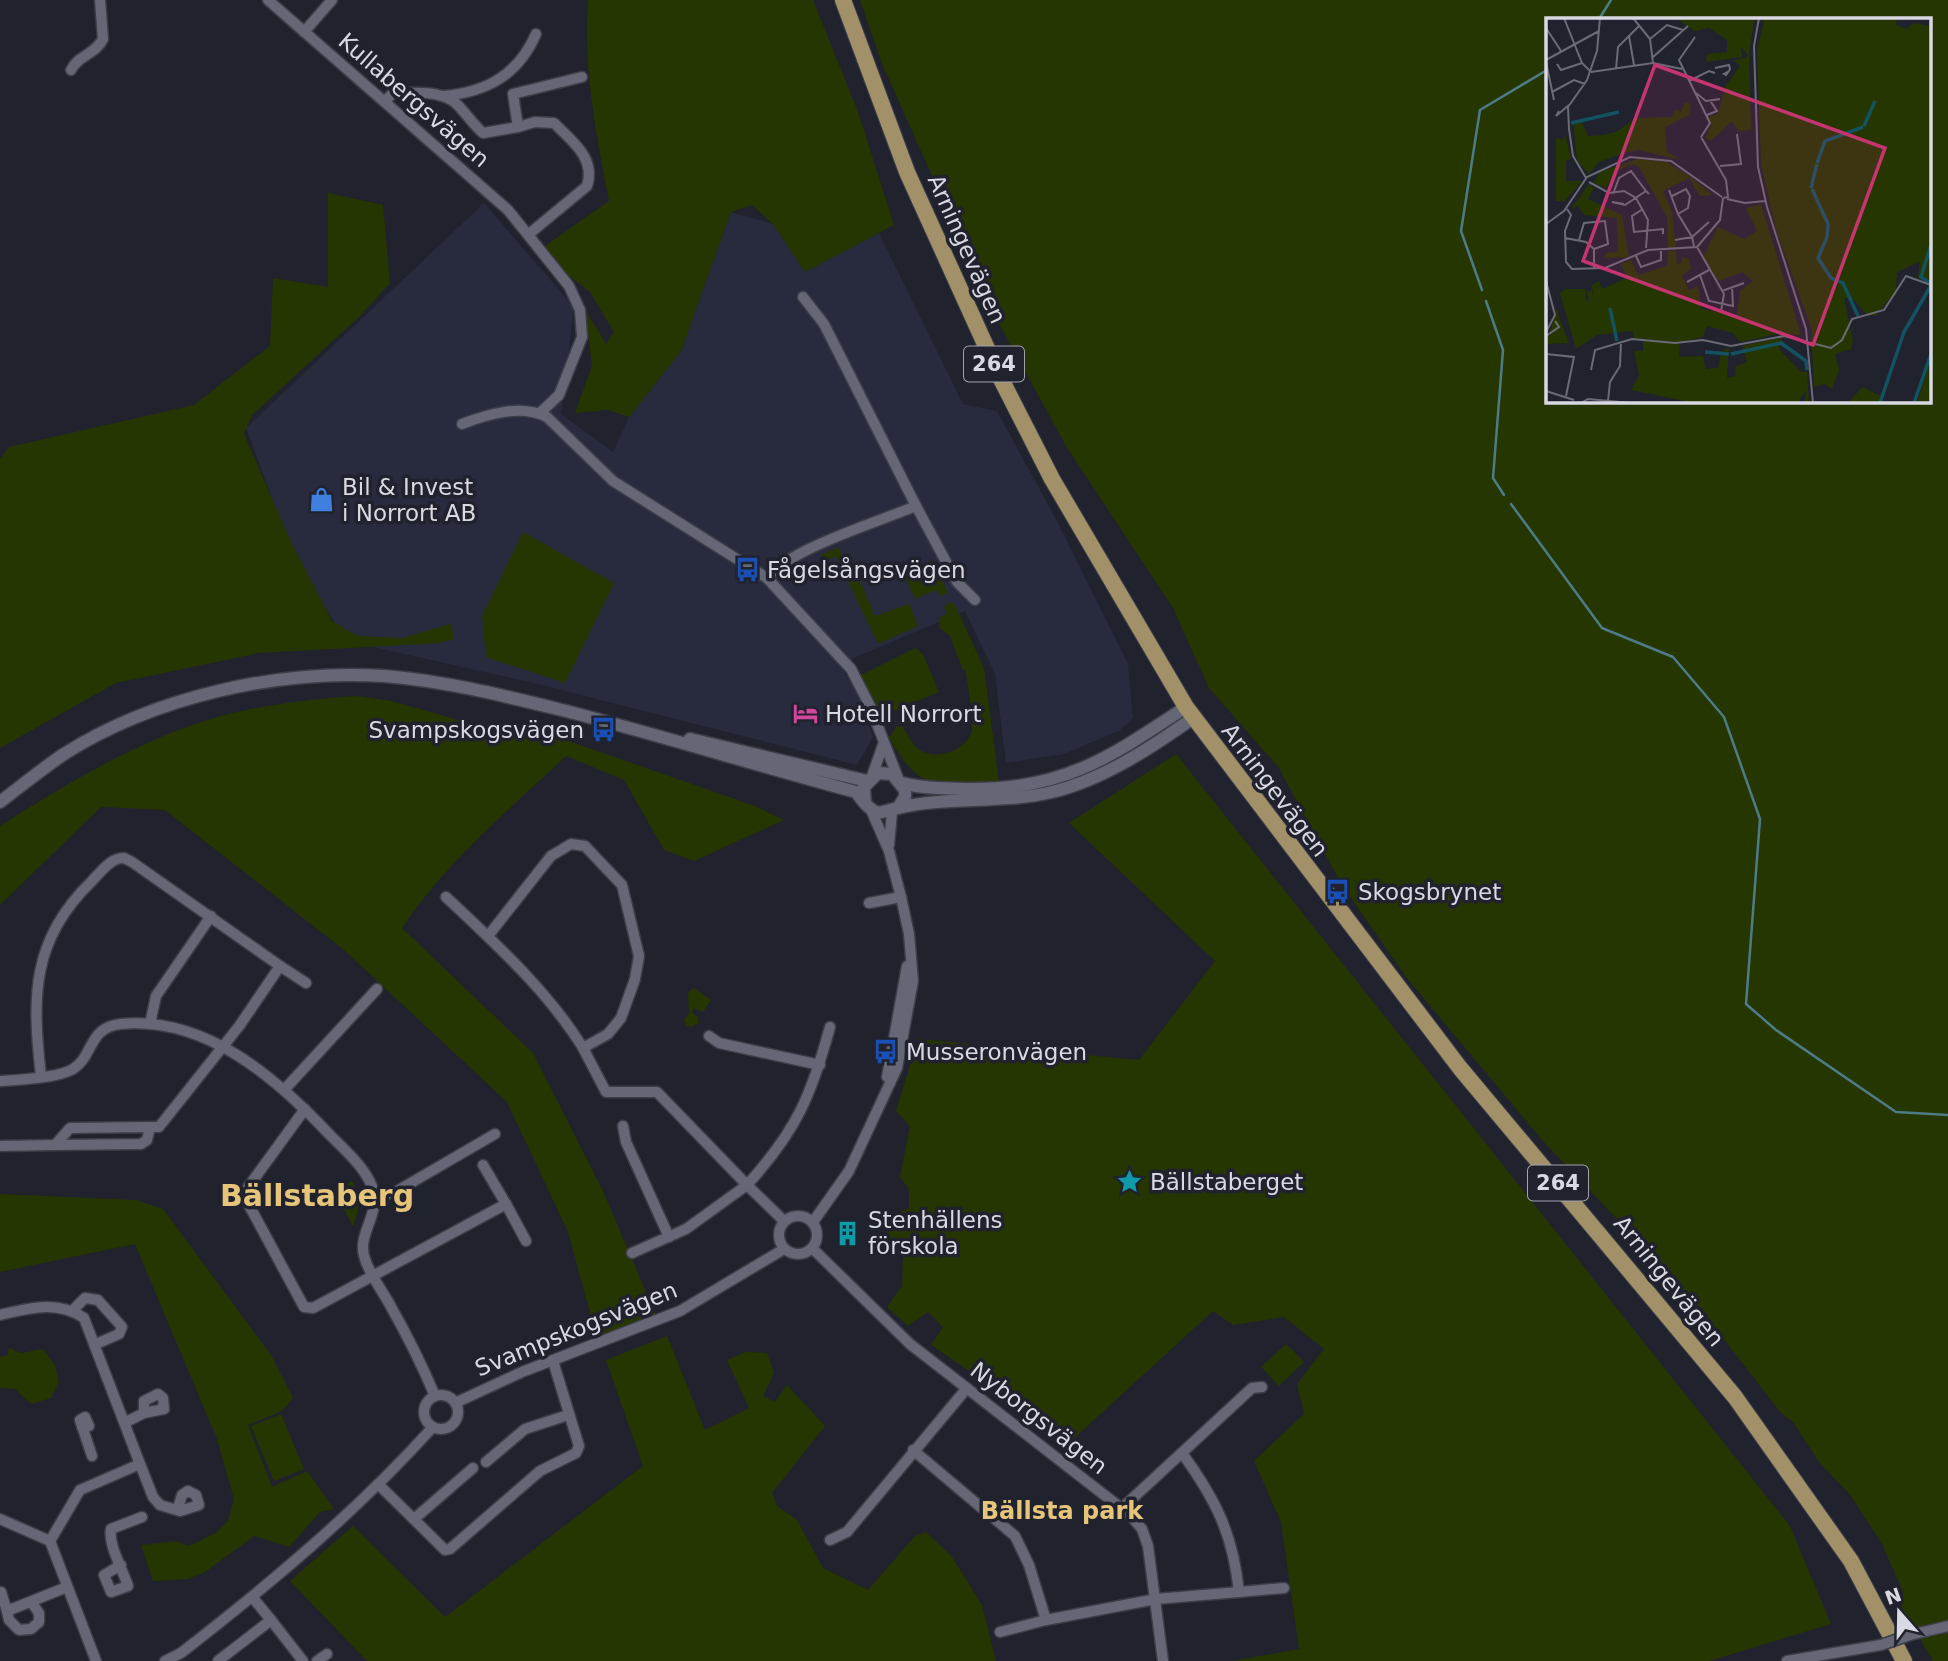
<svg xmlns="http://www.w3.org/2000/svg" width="1948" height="1661" font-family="'DejaVu Sans',sans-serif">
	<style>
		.built { fill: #282a3d }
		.green { fill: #263601; fill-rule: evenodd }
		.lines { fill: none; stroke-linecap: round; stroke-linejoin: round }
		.stream { stroke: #4e7b88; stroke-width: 2.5 }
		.minor-casing { stroke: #3b3d47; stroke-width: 13 }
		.tertiary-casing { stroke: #3b3d47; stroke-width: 15 }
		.primary-casing { stroke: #3b3d47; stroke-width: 18 }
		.minor { stroke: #656776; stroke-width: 10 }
		.tertiary { stroke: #656776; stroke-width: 12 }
		.primary { stroke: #a29068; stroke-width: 16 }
		.minor-bridge-casing { stroke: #3b3d47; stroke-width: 13; stroke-linecap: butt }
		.minor-bridge { stroke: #656776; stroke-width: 10 }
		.labels { text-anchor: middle; stroke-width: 7; stroke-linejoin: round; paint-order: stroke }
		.shield { fill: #20222e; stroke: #a1a2ac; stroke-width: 2 }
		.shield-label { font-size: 21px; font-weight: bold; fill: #d8d9e2 }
		.street-label { font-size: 23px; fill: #d8d9e2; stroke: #20222e }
		.poi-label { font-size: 23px; fill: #d8d9e2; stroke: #20222e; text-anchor: start }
		.neighbourhood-label { font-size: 24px; font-weight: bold; fill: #e6c57b; stroke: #20222e }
		.district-label { font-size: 30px; font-weight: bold; fill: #e6c57b; stroke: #20222e }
		.inset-river { fill: none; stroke: #135361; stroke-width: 3.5 }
		.inset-road { fill: none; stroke: #6a6b76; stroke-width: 2 }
		.view { fill: #c5356f; fill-opacity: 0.15; stroke: #c5356f; stroke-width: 3.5 }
		.inset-edge { fill: none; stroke: #d8d9e2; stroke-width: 3.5 }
	</style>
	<rect width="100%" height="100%" fill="#20222e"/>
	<!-- built -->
	<polygon class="built" points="484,203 574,307 561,414 613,452 629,417 681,351 731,212 773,224 805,272 879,233 963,404 997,411 1058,523 1128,664 1133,718 1119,731 1064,754 1006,763 995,674 965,611 849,660 843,671 856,690 873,737 857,765 534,683 346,641 294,558 246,428"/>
	<!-- green -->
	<g class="green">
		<path d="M588,0H813L858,112L894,225L805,272L773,224L752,205L731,212L681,351L629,417L608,410L575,413L592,366L585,309L606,344L614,332L590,292L565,273L545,246L609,201C596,134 583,68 588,0Z"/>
		<path d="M860,0H1948V1661H1933L1902,1608L1903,1592L1882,1544L1851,1496L1819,1462L1793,1422L1781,1413L1692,1298L1543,1141L1406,977L1340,882L1279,768L1209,688L1173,608L1066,446L991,309L881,61ZM1547,19H1929V401H1547Z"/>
		<polygon points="328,193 383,205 390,283 360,316 252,415 244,434 291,542 332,621 358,636 402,638 451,624 454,639 440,643 259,653 116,683 0,748 0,459 9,447 194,405 270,346 273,278 328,287"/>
		<polygon points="523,532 614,583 565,683 486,657 482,616"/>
		<polygon points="838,547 848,566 853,564 875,616 909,604 918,626 878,644 836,556 824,561 821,555"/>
		<polygon points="932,560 948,593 940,596 936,590 915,599 903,573"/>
		<path d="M950,602L955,605L984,668L999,782C938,786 923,796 889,738L897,726L903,727C908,735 914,749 924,752C940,759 965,750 971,733C975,724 967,677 965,670H963L950,636L939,627L940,617L947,614L944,607Z"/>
		<polygon points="915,648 923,654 939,692 881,716 861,675"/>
		<path d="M356,696L391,701L462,721L560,738L755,806L784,820L694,861L664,850L624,780L566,756C509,810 446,862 402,928L533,1053L603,1191L656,1316L597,1338L568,1232L507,1102L344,950L165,810L101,807L0,905V826C63,786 127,747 198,723C249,706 303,700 356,696Z"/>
		<polygon points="1176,754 1790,1526 1831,1624 1709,1661 1232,1661 1299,1649 1281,1522 1254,1461 1304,1414 1297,1384 1324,1349 1284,1317 1233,1325 1213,1311 1071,1441 931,1345 943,1327 928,1312 908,1326 887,1307 902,1286 903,1253 888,1244 886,1226 895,1214 909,1208 909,1189 900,1177 910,1126 896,1111 918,1039 1139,1060 1215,961 1069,823"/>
		<polygon points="694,988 711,1000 703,1012 694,1008 692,1012 698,1017 699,1023 691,1027 686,1025 684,1020 689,1013 688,992"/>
		<path d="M352,1181C360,1198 360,1209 353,1226L334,1191Z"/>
		<polygon points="0,1194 136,1200 163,1209 271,1355 293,1398 282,1411 248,1425 272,1487 307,1471 334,1509 320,1512 289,1547 254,1536 205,1572 188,1579 153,1581 141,1545 176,1541 189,1546 217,1532 228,1521 234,1499 217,1439 135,1244 0,1272"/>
		<polygon points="667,1336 705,1430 749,1408 727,1360 746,1352 767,1353 774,1373 763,1396 775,1402 787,1385 825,1426 772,1493 777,1506 797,1520 823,1568 868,1590 915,1536 926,1532 952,1557 982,1605 996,1661 367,1661 290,1581 353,1526 445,1617 643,1466 606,1360"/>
		<polygon points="1286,1344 1304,1362 1279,1386 1261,1367"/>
		<polygon points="9,1348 21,1353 43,1349 55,1365 59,1382 51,1398 31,1404 15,1389 0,1388 0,1357 7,1355"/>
		<polygon points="281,1414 304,1469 274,1481 251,1426"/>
	</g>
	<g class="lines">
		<!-- stream -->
		<g class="stream">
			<polyline points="1599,19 1611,0"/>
			<polyline points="1482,290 1461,231 1480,110 1547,70"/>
			<polyline points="1486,301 1503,350 1493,478 1504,495"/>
			<polyline points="1511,504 1602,628 1673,657 1724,717 1760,819 1746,1004 1776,1030 1896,1112 1948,1115"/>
		</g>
		<defs>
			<g id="minor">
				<polyline points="268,0 508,210 569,286 580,310 582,337 559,395 540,413"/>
				<polyline points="304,32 332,0"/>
				<path d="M71,70C78,55 95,55 103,39L100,0"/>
				<path d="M443,96C487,92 518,75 536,34"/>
				<path d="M386,100L393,93C412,93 435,90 453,101C462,107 472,124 483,133L518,127L513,94L582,77"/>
				<path d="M518,127L535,122L554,123C572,141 596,158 587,186L529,234"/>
				<path d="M462,424C488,414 521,404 547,417L613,481L767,578L851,669L870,706L898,778"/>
				<polyline points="916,506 957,582 975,600"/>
				<path d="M767,578C791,548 878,522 916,506L824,324L803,297"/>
				<polyline points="872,776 883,745"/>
				<polyline points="889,845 892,812"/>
				<path d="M446,897C495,943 548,991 583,1048"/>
				<polyline points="869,903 901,897"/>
				<polyline points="488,936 551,856 571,844 585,846 622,885 639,956 635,979 621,1018 608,1034 583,1048 606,1092 657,1092 747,1185 686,1229 632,1253"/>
				<polyline points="150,1024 156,996 211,916"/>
				<polyline points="709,1036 719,1043 820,1065"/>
				<path d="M41,1076C32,998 31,940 91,882C100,873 111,857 124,858L132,862L280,966"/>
				<polyline points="887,1077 907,966"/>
				<path d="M0,1081C18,1080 58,1078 73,1069C94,1056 88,1027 121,1024C205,1016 275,1077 329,1134C343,1148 362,1165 370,1182C385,1213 355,1233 365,1259C370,1275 382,1290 390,1305C407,1335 422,1365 435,1396"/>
				<polyline points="284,1090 377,989"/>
				<polyline points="305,1109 243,1194 304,1307 313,1308 506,1204 526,1241"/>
				<polyline points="623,1126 626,1142 669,1237"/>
				<polyline points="150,1127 147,1140 141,1144 55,1145 70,1128 150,1127 159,1127 240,1025 280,966 306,983"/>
				<polyline points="0,1146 55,1145"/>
				<polyline points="483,1165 506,1204"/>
				<polyline points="375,1198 397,1191 495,1134"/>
				<circle cx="798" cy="1235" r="19"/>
				<path d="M784,1221L747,1185C797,1130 811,1096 830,1027"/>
				<polyline points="813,1222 849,1171 897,1068 913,981 909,934 901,897 889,851 871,810"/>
				<polyline points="812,1248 910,1344 1130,1515 1142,1529 1148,1546 1163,1661"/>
				<polyline points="73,1310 85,1298 98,1300 122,1327 119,1334 96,1344"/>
				<path d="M0,1315C30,1308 57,1300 84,1318L140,1464L80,1490L50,1541"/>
				<circle cx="441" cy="1412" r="17"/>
				<polyline points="455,1403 522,1372 680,1311 784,1249"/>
				<polyline points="126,1422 144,1413 164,1409 163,1398 158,1394 144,1401 144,1413"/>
				<polyline points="82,1427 89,1426 85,1417 80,1420 92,1456"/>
				<path d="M913,1450L1015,1536L1029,1565L1046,1620L1156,1599L1239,1592C1233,1534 1216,1500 1182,1453"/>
				<polyline points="486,1462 525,1429 568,1415"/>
				<polyline points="140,1464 153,1497 160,1505 180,1511 199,1505 196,1495 188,1491 182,1495 178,1508"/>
				<polyline points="378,1484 445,1550 450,1549 540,1471 576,1453 579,1446 553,1361"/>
				<polyline points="1121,1509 1252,1388 1262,1387"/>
				<polyline points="0,1519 50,1541 96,1661"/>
				<polyline points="414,1519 473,1468"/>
				<polyline points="830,1540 847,1532 967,1388"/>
				<path d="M121,1565L104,1575L111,1592L128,1586C123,1570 108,1545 111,1529L142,1517"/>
				<polyline points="1,1592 7,1611 67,1587"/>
				<polyline points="1239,1592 1284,1588"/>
				<polyline points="253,1598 271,1620"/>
				<polyline points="7,1611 9,1620 19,1630 31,1629 39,1622 39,1613 32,1603"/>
				<polyline points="1000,1632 1046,1620"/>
				<polyline points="1910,1635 1948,1626"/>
				<path d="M165,1661L181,1653C270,1584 356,1512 432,1428"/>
				<polyline points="218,1661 271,1620 303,1661"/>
				<polyline points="317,1661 327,1654"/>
				<polyline points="1787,1661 1881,1645"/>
			</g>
			<g id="tertiary">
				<polyline points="690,739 867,781"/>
				<path d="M902,783C923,789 944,788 965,789C1062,791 1109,758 1186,707"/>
				<path d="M0,802C21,786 42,769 64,754C154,697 278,669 384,676C446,681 505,696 566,711C663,736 759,766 856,792C863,801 868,809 878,813L898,808L905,797V790L892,774L878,773L864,787L865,803"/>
				<path d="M898,808C948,796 1001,804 1052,792C1102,780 1151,748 1193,718"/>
			</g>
			<polyline id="primary" points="843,0 907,172 999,375 1052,479 1186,707 1460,1068 1735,1397 1851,1561 1904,1661"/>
		</defs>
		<!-- minor casing -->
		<use href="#minor" class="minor-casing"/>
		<!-- tertiary casing -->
		<use href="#tertiary" class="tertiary-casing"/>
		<!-- primary casing -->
		<use href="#primary" class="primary-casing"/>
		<!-- minor -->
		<use href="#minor" class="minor"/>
		<!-- tertiary -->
		<use href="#tertiary" class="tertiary"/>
		<!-- primary -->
		<use href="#primary" class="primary"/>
		<defs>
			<polyline id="minor-bridge" points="1881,1645 1910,1635"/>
		</defs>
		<!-- minor-bridge casing -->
		<use href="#minor-bridge" class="minor-bridge-casing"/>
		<!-- minor-bridge -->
		<use href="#minor-bridge" class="minor-bridge"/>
	</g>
	<!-- icons -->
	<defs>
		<symbol id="shop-bare" viewBox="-9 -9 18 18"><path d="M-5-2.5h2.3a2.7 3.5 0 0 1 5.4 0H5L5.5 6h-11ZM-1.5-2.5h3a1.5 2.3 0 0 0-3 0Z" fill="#3f7fe0" stroke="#20222e" stroke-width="2.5" paint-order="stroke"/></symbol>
		<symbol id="bus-bare" viewBox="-9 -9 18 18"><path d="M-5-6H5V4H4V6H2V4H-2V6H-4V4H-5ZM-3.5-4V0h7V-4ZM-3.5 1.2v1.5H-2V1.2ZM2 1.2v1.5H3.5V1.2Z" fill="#1a4fb4" stroke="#20222e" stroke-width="2.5" paint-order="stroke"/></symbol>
		<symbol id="hotel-bare" viewBox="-9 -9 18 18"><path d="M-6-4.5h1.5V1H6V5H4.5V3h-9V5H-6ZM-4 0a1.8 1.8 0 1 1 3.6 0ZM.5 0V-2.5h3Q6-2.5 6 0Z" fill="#d1479c" stroke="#20222e" stroke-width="2.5" paint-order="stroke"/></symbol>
		<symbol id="sight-bare" viewBox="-9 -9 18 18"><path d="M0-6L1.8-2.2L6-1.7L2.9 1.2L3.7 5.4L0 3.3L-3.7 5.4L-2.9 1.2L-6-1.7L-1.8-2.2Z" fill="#0f9aa8" stroke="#20222e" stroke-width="2.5" paint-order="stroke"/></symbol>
		<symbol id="building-bare" viewBox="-9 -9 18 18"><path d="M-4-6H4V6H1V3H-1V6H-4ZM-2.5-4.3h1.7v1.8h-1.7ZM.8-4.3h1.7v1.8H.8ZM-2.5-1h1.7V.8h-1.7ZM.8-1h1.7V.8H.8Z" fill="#0f9aa8" stroke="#20222e" stroke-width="2.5" paint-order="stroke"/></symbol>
	</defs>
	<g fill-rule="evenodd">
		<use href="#shop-bare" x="304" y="482" width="35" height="35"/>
		<use href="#bus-bare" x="730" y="552" width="35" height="35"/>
		<use href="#hotel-bare" x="788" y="696" width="35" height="35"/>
		<use href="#bus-bare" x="586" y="712" width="35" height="35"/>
		<use href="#bus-bare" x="1320" y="874" width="35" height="35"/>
		<use href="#bus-bare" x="868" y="1034" width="35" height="35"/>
		<use href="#sight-bare" x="1112" y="1164" width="35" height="35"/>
		<use href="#building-bare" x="830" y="1216" width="35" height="35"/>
	</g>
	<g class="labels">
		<!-- shield labels -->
		<g class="shield">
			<rect x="964" y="346.5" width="60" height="35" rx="5"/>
			<rect x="1528" y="1165.5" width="60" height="35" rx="5"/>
		</g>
		<g class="shield-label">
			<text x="994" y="371">264</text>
			<text x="1558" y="1190">264</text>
		</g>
		<!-- street labels -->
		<g class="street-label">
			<text transform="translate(414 100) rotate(41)" y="8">Kullabergsvägen</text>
			<text transform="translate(967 249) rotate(66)" y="8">Arningevägen</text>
			<text transform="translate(1275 790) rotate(53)" y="8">Arningevägen</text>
			<text transform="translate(1669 1281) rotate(51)" y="8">Arningevägen</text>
			<text transform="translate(576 1329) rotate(-22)" y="8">Svampskogsvägen</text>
			<text transform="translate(1039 1418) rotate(38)" y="8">Nyborgsvägen</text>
		</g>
		<!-- poi labels -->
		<g class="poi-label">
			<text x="342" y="495">Bil &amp; Invest<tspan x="342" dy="26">i Norrort AB</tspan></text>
			<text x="767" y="578">Fågelsångsvägen</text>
			<text x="825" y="722">Hotell Norrort</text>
			<text x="584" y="738" text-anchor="end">Svampskogsvägen</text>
			<text x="1358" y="900">Skogsbrynet</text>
			<text x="906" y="1060">Musseronvägen</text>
			<text x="1150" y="1190">Bällstaberget</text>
			<text x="868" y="1228">Stenhällens<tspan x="868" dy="26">förskola</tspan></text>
		</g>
		<!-- neighbourhood labels -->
		<g class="neighbourhood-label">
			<text x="1062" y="1519">Bällsta park</text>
		</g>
		<!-- district labels -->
		<g class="district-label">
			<text x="317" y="1206">Bällstaberg</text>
		</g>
	</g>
	<!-- overview -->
	<g transform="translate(1546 18)">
		<rect width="385" height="385" fill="#20222e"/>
		<path d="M130,0H209L203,34L205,112L192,113L186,103L165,123L159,120L165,108L167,112L162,99L172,96L179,69L194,48L188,42L200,40L202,37L195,29L196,39L160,44L161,36L181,34V22L163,10L148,13ZM219,0H351L350,7L360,11L368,5L384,8L385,0V266L372,260L374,243L351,254L350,273L330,297L322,298L307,281L298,280L307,323L305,331L289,336L293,352L286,371L279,366L268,369L265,310L229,208L215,145L211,31ZM139,84L145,87L143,97L119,109L121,134L135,142L93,132L78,135L53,144L43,156L31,143L27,103L35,102L42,118L56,117L70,114L90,100L126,99L129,91L135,94ZM19,116L25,140L20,143V163H36L19,183H10V120L17,122ZM92,141L121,144L143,158L166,177L154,178L143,160L117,173L126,194L130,230H122L121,199L93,149L86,146L69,154L60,170L47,165L54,154ZM43,166L48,170L42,181L76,197L83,239L59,240V235L72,234L71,200L38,197L32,188L25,191ZM215,186L255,317L232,316L194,324L187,315L161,308L157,319L129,325L88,320L87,313L51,317L30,331L14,275L19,271H39L40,282L34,283L43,282L41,273H46L48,280L47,273L45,268L53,263L56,271L81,260L75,246L85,242L92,257L121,248L122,233H130L131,246L136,245V239L143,241L145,251L136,258L143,272L152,268L155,291L191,297L194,273L207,263L196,254L173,263L157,239L172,209L198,221L211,213L200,190ZM11,290L13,299L23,325L0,326ZM236,319L233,331L255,354H261L263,385H259L260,372L252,385H148L85,372L93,357L88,333H97V323L134,326L133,339L157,338L160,351L172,350L175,334L183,329L181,360L189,358L190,348L201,344L196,328ZM385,339V385H371ZM316,369L335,378L333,385H302Z" fill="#263601"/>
		<path class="inset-river" d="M25,105L73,94M318,108L329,83M271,145L279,123L317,109M265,170L271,146M266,171L282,206L281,219L272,240L285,260L297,265L312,298M384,265L375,259L385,227M64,290L71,323M159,334L183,336M185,336L235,325L260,343L261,352M334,385L358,314L384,269M368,385L385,336"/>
		<path class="inset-road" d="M18,0L36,45L45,54M87,0L104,21L107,45M213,0L208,28L212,149L221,189L260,311L267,385M0,10L15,33M83,18L88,47M149,19L133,42L164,105L155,119M104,21L121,7L137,12M107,39L142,8M0,42L53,13M0,44L8,82M11,46L15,52L36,45M169,50L183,47L184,51L183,53L180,57L178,56L183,53M70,51L72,29L94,7M45,54L107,45L136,51M143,63L163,53L169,55M6,74L28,62L39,66M150,75L160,83L174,81M13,93L10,98L23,87M161,97L171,93L165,84M23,111L22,89L41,62L51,33L54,0M23,111L27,138L40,160M155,119L180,162L182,179L177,180M174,148L195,146L191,116M43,164L63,175L78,173L90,180L102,202L100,230M123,172L132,196M67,176L73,160L85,153L100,173M126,178L140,171L144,178L142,190L132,196L146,219L129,222M181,181L199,185L219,183M78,186L66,184L79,187L100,173L103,176M21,191L25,197L19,213L20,244L26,251L59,250L102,232L151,229M97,191L86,198L88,214L117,211V216M0,206L18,193L41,159L84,139L125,143L176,179M19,220L40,224L48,231V251M33,222L38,205L59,203L62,226L48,231M148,228L146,219L163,204M151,229L178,276L175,293M151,229L174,202L177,180M90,238L95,249L115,242V231M154,257L163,283L187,288L186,269M0,263L9,297L0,314M141,264L163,252M176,273L198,265M0,318L13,309L9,303M0,336L28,339L20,378M45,352L49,332L86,321L129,325L157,322L185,328L238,318L285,330L296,322L306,301L338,292L360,258L385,267M0,373L28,382M62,383L64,364L74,348L75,324M35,385L42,381L85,385"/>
		<path class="view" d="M109,47L339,130L267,327L37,243Z"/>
		<rect width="385" height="385" class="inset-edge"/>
	</g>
	<!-- north arrow -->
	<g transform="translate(1899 1612) rotate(340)" stroke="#20222e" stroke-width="5" paint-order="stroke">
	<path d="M0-5L12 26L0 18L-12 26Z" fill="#d8d9e2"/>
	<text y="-10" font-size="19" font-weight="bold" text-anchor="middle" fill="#d8d9e2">N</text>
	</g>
</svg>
